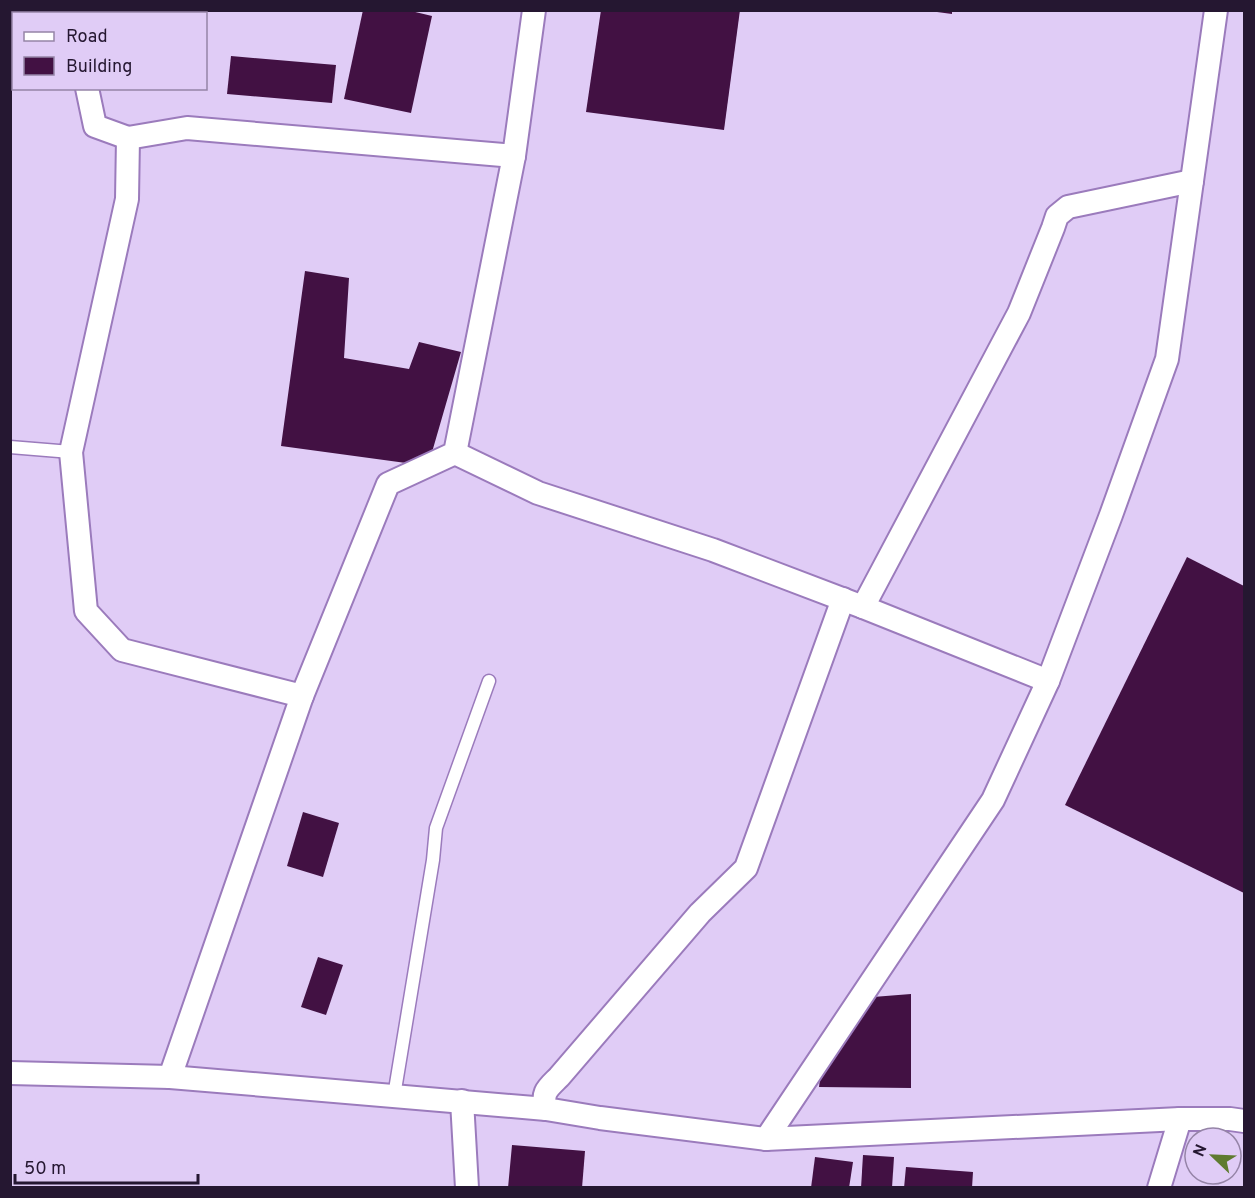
<svg xmlns="http://www.w3.org/2000/svg" width="1255" height="1198" font-family="Overpass,sans-serif">
	<style>
		.building { fill: #421143 }
		.lines { fill: none; stroke-linecap: round; stroke-linejoin: round }
		.service-casing { stroke: #9b7bbc; stroke-width: 15 }
		.minor-casing { stroke: #9b7bbc; stroke-width: 26 }
		.service { stroke: #fff; stroke-width: 12 }
		.minor { stroke: #fff; stroke-width: 22 }
	</style>
	<rect width="100%" height="100%" fill="#e0ccf6"/>
	<!-- building -->
	<g class="building">
		<polygon points="363,10 407,10 432,16 411,113 344,99"/>
		<polygon points="601,10 740,10 724,130 586,112"/>
		<polygon points="937,10 952,10 952,14 937,12"/>
		<polygon points="231,56 336,65 332,103 227,94"/>
		<polygon points="305,271 349,278 344,358 409,369 419,342 461,352 428,466 281,446"/>
		<polygon points="1187,557 1244,586 1244,893 1065,805"/>
		<polygon points="303,812 339,823 323,877 287,866"/>
		<polygon points="318,957 343,965 326,1015 301,1007"/>
		<polygon points="911,994 911,1088 819,1087 822,1062 873,997"/>
		<polygon points="512,1145 585,1151 582,1188 508,1188"/>
		<polygon points="863,1155 894,1157 892,1188 861,1188"/>
		<polygon points="815,1157 853,1162 849,1188 811,1188"/>
		<polygon points="906,1167 973,1172 972,1188 904,1188"/>
	</g>
	<g class="lines">
		<defs>
			<g id="service">
				<polyline points="10,447 71,452"/>
				<polyline points="394,1096 433,860 436,828 489,681"/>
			</g>
			<g id="minor">
				<polyline points="80,10 80,14"/>
				<polyline points="87,88 95,126 128,138"/>
				<polyline points="455,453 538,493 713,550 863,607 1048,681 993,800 766,1139"/>
				<path d="M843,599L746,868L700,913L559,1077C548,1088 541,1092 546,1109L600,1118L766,1139L1180,1119H1230L1244,1121"/>
				<polyline points="863,607 1019,313 1053,228 1057,216 1068,207 1192,181"/>
				<polyline points="1048,681 1111,515 1167,359 1216,10"/>
				<polyline points="302,696 122,650 86,611 71,452 127,199 128,138 187,128 514,156"/>
				<polyline points="10,1073 170,1077 546,1109"/>
				<polyline points="170,1077 302,696 388,484 455,453 514,156 534,10"/>
				<polyline points="462,1101 467,1188"/>
				<polyline points="1159,1188 1180,1119"/>
			</g>
		</defs>
		<!-- service casing -->
		<use href="#service" class="service-casing"/>
		<!-- minor casing -->
		<use href="#minor" class="minor-casing"/>
		<!-- service -->
		<use href="#service" class="service"/>
		<!-- minor -->
		<use href="#minor" class="minor"/>
	</g>
	<!-- border -->
	<rect width="1255" height="1198" fill="none" stroke="#251731" stroke-width="24"/>
	<!-- legend -->
	<rect x="12" y="12" width="195" height="78" fill="#e0ccf6" stroke="#9584a7" stroke-width="1.5"/>
	<rect x="24" y="32" width="30" height="9" fill="#ffffff" stroke="#9584a7" stroke-width="1.5"/>
	<text x="66" y="42" font-size="18" fill="#251731">Road</text>
	<rect x="24" y="57" width="30" height="18" fill="#421143" stroke="#9584a7" stroke-width="1.5"/>
	<text x="66" y="72" font-size="18" fill="#251731">Building</text>
	<!-- north arrow -->
	<g transform="translate(1213 1156) rotate(293)"><circle r="28" fill="#e0ccf6" stroke="#9584a7" stroke-width="1.5"/>
	<path d="M0-4.5L10 22L0 15L-10 22Z" fill="#5f7b30"/>
	<text y="-9" font-size="16" font-weight="bold" text-anchor="middle" fill="#251731">N</text>
	</g>
	<!-- scale -->
	<path d="M15 1174v9h183v-9" fill="none" stroke="#251731" stroke-width="3"/>
	<text x="24" y="1174" font-size="18" fill="#251731" stroke="#e0ccf6" stroke-width="4.5" paint-order="stroke">50 m</text>
</svg>
